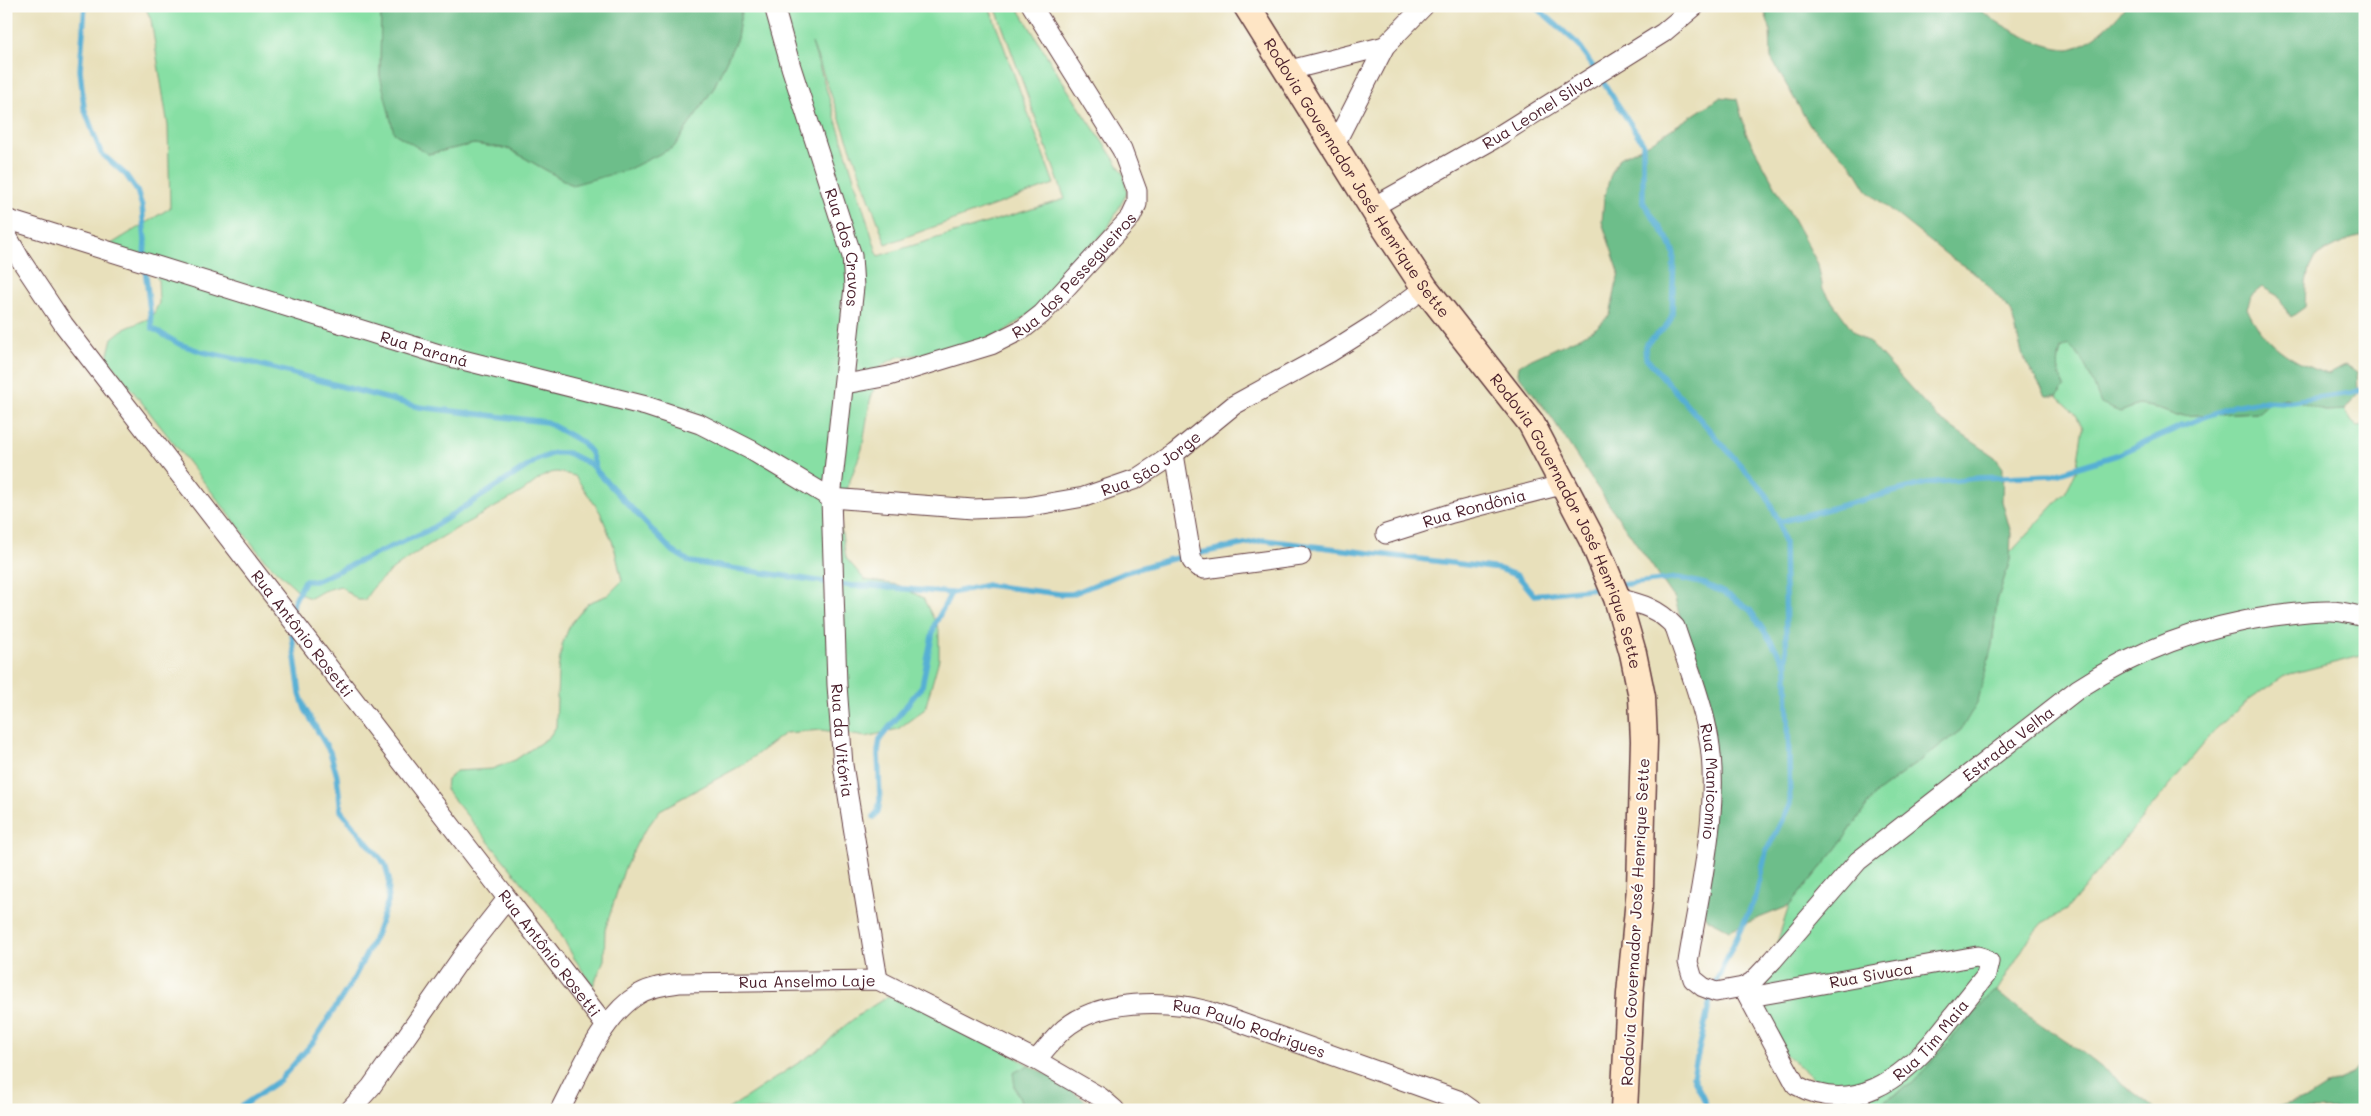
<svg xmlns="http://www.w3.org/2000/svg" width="2371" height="1116" font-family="Mali,sans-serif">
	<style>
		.green { fill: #87dfa4; stroke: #687f68 }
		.forest { fill: #6dbe8a; stroke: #5c6e5a }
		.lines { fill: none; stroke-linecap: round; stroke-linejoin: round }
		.stream { stroke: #57afd4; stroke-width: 5.5 }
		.minor-casing { stroke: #623c41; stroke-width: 21 }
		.secondary-casing { stroke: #623c41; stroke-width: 29 }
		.minor { stroke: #fff; stroke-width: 19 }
		.secondary { stroke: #fee5c5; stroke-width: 26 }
		.labels { text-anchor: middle; stroke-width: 4; stroke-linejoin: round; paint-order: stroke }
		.street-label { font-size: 16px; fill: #4a1f2b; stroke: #fdfcf7 }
	</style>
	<rect width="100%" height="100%" fill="#fdfcf7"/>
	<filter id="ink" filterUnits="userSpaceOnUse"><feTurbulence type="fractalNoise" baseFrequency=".02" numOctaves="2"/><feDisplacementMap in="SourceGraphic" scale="10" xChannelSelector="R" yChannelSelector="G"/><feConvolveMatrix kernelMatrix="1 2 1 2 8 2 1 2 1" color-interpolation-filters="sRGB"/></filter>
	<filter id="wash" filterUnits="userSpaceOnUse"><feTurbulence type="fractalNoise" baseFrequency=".0096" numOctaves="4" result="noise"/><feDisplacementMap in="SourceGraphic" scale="20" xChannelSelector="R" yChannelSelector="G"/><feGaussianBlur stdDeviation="1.12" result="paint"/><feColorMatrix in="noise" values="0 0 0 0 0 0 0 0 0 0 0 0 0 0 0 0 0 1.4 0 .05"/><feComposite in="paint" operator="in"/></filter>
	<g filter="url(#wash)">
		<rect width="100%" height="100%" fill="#e8e0bb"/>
		<!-- green -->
		<g class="green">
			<path d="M145,6H381L380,76L428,154L474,144L509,149L572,185L674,147L713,89L737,38L742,6H989L1054,184L886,244L812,43L878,256L1065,199L995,6H1017L1062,81L1124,174L1127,193L1108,228L1032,312L1002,333L944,352L898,357L882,365L870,401L862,449L849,483L840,522L846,558L865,580L898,585L923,598L939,629V659L925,709L898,729L866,737L822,730L785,733L744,764L660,810L639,839L624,870L605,930L604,960L593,986L574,958L552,919L446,790L447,780L456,771L492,769L515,760L549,737L556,727L558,670L562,645L570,625L588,603L608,595L622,581L614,546L600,512L575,476C569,475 562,472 556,472C542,473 531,487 520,493C484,515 381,564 365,600H358L340,586L323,591L311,598L304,596L264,559L107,358L112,338L122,330L152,317L159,303L158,279L140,262L108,246L170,208L168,126L151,20Z"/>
			<path d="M2069,345L2080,355L2088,369L2094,385L2120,412L2138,405L2153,407L2177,416L2258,412L2272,401L2286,398L2325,411L2345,410L2352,422L2358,427L2365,426V655L2286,675L2245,703L2217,728L2066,910L2042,923L2030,937L1997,991L1991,994L1913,1083L1869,1110H1850L1785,1054L1763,1006L1768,970L1789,906L1838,847L1876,793L1961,730L1986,667L1992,645L1997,601L2010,560V553L2065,493L2076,472L2083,428L2075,413L2057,396L2065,386C2057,373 2057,364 2061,349Z"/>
			<path d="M887,997L917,1001L1029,1065L1015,1087L1024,1110H727L824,1046C842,1025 864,1011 887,997Z"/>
		</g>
		<!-- forest -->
		<g class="forest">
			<polygon points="381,6 742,6 737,38 713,89 674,147 627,170 572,185 509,149 474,144 428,154 394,133 380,76"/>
			<path d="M1763,6H1975C1995,23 2041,49 2068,49C2086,48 2116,21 2125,6H2365V235L2348,240L2315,257L2309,269L2306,283L2305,307L2291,317L2278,296L2262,287L2251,296L2247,308C2261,342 2294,364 2328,374L2345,365L2357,372L2358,394L2345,410L2325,411L2286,398L2271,401L2259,412L2177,416L2153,407L2138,405L2120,412L2101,404C2092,382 2087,361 2069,345L2061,349C2057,364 2057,373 2065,386L2057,396H2046L2023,357L2011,311L1988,286L1975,273L1951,258L1868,192L1851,164L1810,126L1771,58L1770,28Z"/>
			<polygon points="1721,97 1737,99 1746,133 1818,264 1823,289 1854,332 1872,345 1938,418 1995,457 2003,468 2002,501 2011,533 2010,560 1997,601 1992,645 1978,701 1961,730 1876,793 1838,847 1789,906 1729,930 1708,919 1702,908 1713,725 1701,666 1685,636 1675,599 1592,480 1552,418 1518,374 1519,366 1525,362 1580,337 1596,328 1610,315 1619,272 1602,222 1604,198 1610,177 1619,158 1645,146"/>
			<polygon points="1997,991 2024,1013 2083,1053 2156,1110 1869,1110 1913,1083 1991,994"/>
			<polygon points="2365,1060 2365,1110 2268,1110 2309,1097 2329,1084 2352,1074"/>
			<polygon points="1029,1065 1057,1080 1098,1110 1024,1110 1015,1087 1013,1073"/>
		</g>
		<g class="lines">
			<!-- stream -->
			<g class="stream">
				<polyline points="85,6 80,70 84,108 101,153 126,175 137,191 142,206 145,241 144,259 152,328 179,344 203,352 250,362 419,407 546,422 582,442 591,453 596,469"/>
				<path d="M1535,6L1578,44L1643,143V202L1669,241L1674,253L1672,315C1668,330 1653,335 1645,346L1646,358L1765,493L1779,522L1784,543L1790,804L1766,852L1756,896L1713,988L1693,1076C1697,1088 1706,1098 1707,1110"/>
				<polyline points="1779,522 1927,483 1978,478 2052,475 2117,455 2184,425 2233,406 2262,401 2285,402 2352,393 2365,389"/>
				<polyline points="1620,585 1678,578 1705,584 1730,596 1750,610 1786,664"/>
				<polyline points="292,613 294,602 304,581 315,581 429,530 537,460 554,453 568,453 590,464 671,550 690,562 852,586 873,586 951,593 987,585 1060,594 1072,594 1126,572 1167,560 1264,540 1500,569 1518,576 1534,595 1606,587"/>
				<polyline points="874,817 878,811 880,800 878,752 880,739 922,686 934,626 951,593"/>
				<polyline points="236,1110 280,1080 314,1041 353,980 376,935 388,901 389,879 385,864 341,811 337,776 330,752 305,709 300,694 291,628"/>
			</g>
		</g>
	</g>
	<g filter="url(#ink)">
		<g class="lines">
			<defs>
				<g id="minor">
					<path id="s1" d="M774,6L791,67L852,256L854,287L831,498L837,685L843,765L878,980"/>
					<polyline points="1286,71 1385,46"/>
					<polyline points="1335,144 1385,46 1424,6"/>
					<path id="s2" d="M1373,207L1492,140L1663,33L1695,6"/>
					<path id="s3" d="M6,219L439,354L646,406L700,424L751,450L831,498L973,509L1026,507L1084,497L1136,479L1174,454L1234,405L1329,353L1375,324L1425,288"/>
					<path id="s4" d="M6,234L20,259L64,325L606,1026"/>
					<path id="s5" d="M845,384L889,376L991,345L1023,329L1042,314L1131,217L1137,204V191L1122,150L1032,6"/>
					<polyline points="1174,454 1192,561 1198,567 1204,569 1301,556"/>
					<path id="s6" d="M1386,534L1452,513L1565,484"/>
					<path id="s7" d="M1617,598C1641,604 1658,608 1675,627C1686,661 1700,694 1707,729C1723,800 1699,891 1688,962L1693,979L1703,987L1716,992L1743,987L1752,982L1773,960L1858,861L2078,689C2138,650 2202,626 2273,616C2292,614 2312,610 2331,611C2342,611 2354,615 2365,617"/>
					<path id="s8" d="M1743,987L1796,1085C1852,1116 1903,1079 1938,1035C1954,1015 1970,995 1986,975L1989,962L1984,958L1977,956L1750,997"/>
					<path id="s9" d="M1036,1060C1045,1050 1054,1038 1064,1029C1099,999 1166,999 1208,1011L1458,1100L1472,1110"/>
					<polyline points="350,1110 371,1087 469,947 507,899"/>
					<path id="s10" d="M560,1110C580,1072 602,1016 639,994C651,987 666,985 680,983L878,980L1036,1060L1100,1097L1115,1110"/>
				</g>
				<g id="secondary">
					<path id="s11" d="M1247,6L1386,229L1425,288L1531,423L1593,541L1617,598L1633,653L1642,697L1644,741L1640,888L1630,994L1624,1110"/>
				</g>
			</defs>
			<!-- minor casing -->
			<use href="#minor" class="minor-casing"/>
			<!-- secondary casing -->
			<use href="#secondary" class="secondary-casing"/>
			<!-- minor -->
			<use href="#minor" class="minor"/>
			<!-- secondary -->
			<use href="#secondary" class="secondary"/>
		</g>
	</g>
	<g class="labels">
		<!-- street labels -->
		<g class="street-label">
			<text dy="6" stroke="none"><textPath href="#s2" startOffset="190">Rua Leonel Silva</textPath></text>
			<text dy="6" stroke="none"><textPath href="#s11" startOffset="204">Rodovia Governador José Henrique Sette</textPath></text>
			<text dy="6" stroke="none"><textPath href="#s1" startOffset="252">Rua dos Cravos</textPath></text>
			<text dy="6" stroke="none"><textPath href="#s5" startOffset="261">Rua dos Pessegueiros</textPath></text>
			<text dy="6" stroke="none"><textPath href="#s3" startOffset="438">Rua Paraná</textPath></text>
			<text dy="6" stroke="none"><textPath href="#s3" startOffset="1204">Rua São Jorge</textPath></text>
			<text dy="6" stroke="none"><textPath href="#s6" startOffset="92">Rua Rondônia</textPath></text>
			<text dy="6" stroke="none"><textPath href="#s11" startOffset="609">Rodovia Governador José Henrique Sette</textPath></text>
			<text dy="6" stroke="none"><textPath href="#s4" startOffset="498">Rua Antônio Rosetti</textPath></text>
			<text dy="6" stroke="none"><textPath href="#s1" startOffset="748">Rua da Vitória</textPath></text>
			<text dy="6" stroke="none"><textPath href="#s7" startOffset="842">Estrada Velha</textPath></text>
			<text dy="6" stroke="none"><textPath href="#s7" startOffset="226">Rua Manicomio</textPath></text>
			<text transform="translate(1635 922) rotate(-87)" y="6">Rodovia Governador José Henrique Sette</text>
			<text dy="6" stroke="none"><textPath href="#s4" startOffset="902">Rua Antônio Rosetti</textPath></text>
			<text transform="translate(1871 975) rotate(-10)" y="6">Rua Sivuca</text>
			<text dy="6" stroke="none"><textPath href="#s10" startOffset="312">Rua Anselmo Laje</textPath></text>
			<text dy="6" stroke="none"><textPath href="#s9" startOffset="236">Rua Paulo Rodrigues</textPath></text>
			<text dy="6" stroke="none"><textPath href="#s8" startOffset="268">Rua Tim Maia</textPath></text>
		</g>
	</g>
	<!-- margin -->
	<rect width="2371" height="1116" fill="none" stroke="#fdfcf7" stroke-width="25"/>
</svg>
